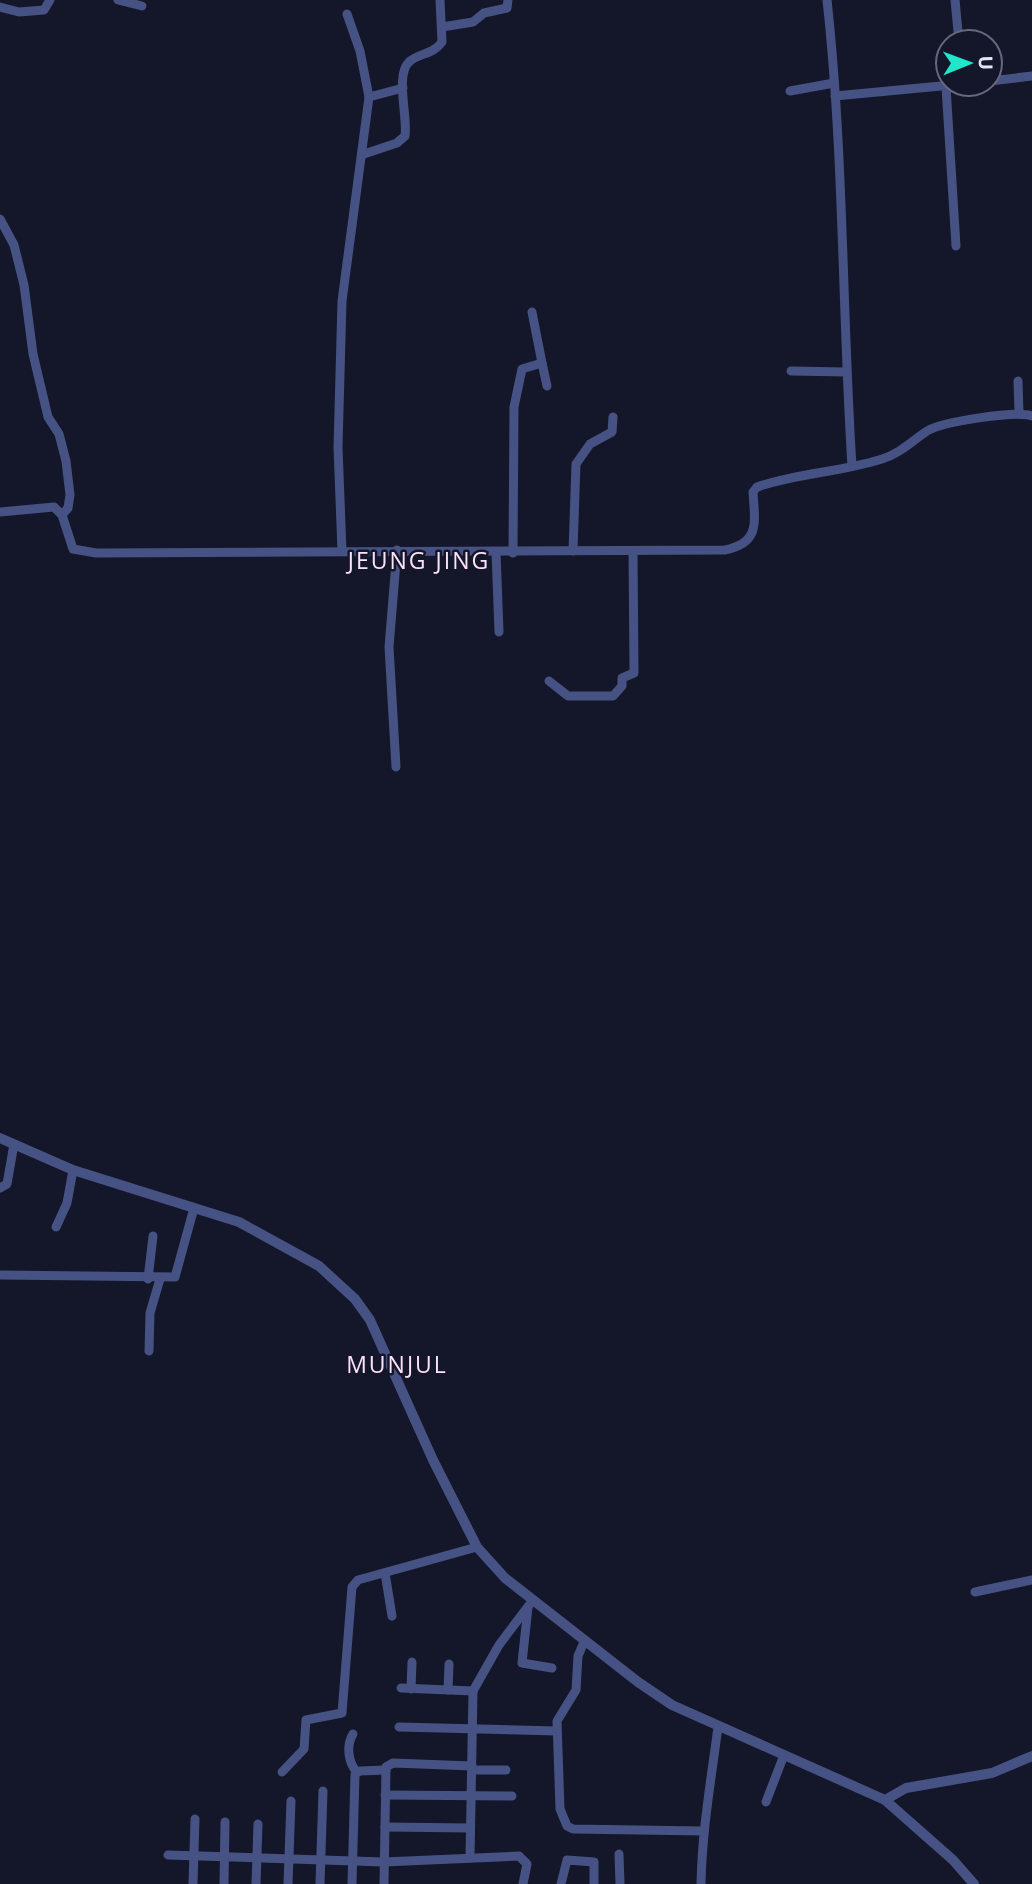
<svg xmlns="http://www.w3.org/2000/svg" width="1032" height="1884" font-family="'Open Sans',sans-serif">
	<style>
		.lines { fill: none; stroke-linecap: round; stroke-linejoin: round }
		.minor { stroke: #455283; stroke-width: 9 }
		.tertiary { stroke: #455283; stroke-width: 10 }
		.labels { text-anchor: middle; stroke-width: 5; stroke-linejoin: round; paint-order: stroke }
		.quarter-label { font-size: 23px; letter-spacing: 2px; fill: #fce2f9; stroke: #14162a }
	</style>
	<rect width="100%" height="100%" fill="#14162a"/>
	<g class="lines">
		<!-- minor -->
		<g class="minor">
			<polyline points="118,0 142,6"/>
			<path d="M827,0C844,155 842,311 852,466"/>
			<polyline points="955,0 959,42"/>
			<polyline points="0,7 19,12 44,10 50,0"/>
			<polyline points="442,27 473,22 484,13 507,8 508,0"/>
			<polyline points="990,81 1032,76"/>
			<polyline points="946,87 956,246"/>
			<polyline points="790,91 834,83"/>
			<polyline points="835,96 962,84"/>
			<polyline points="369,97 403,88"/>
			<path d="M364,154L397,143L405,136C408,117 395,75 409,62C418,53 433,55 442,42L440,0"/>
			<polyline points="0,219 14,245 24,285 33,354 48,417 59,434 66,461 70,495 68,508 62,515"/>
			<polyline points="542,363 547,386"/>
			<polyline points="791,371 846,372"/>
			<polyline points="1018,381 1019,413"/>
			<path d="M0,512L54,507L62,515L73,549L96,553L725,550C760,543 755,523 753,492L757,487C797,473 842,472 882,459C901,453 912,441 927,431C942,422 1016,410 1032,416"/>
			<polyline points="342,551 338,447 342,301 369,97 360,51 347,14"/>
			<polyline points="573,551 576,464 590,444 612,432 613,417"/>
			<polyline points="496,552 499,632"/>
			<polyline points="513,553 514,407 522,369 542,363 532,312"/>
			<polyline points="549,681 568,696 613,696 622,686 622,678 634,673 633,551"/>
			<polyline points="396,767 389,647 397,550"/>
			<polyline points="0,1188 7,1184 14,1144"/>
			<polyline points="56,1227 67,1203 73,1170"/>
			<polyline points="0,1275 175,1277 194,1208"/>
			<polyline points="148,1279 153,1236"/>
			<polyline points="149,1351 150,1313 160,1279"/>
			<polyline points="385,1573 392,1616"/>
			<polyline points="975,1592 1032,1580"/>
			<polyline points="528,1607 522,1663 552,1668"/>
			<polyline points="584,1642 578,1656 576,1690 557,1721 560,1809 567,1826 573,1829 703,1831"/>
			<polyline points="401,1688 473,1691"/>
			<polyline points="411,1689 412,1662"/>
			<polyline points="448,1690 449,1664"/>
			<polyline points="399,1727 557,1731"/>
			<path d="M353,1734C346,1745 348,1763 357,1772"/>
			<polyline points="472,1770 506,1770"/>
			<polyline points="282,1772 304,1749 306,1720 342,1713 352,1587 358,1580 477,1547"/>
			<polyline points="385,1795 512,1796"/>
			<polyline points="766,1802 784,1755"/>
			<polyline points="385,1827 470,1828"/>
			<polyline points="619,1854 620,1884"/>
			<polyline points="168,1855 384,1862 519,1856 527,1864 523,1884"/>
			<polyline points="470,1858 473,1691 499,1645 533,1600"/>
			<polyline points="193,1884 195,1819"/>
			<polyline points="224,1884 225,1822"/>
			<polyline points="256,1884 258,1824"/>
			<polyline points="288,1884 291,1801"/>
			<polyline points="320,1884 323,1791"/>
			<polyline points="352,1884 355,1774 360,1771 386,1770"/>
			<polyline points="384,1884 386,1767 393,1763 472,1766"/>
			<polyline points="561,1884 567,1860 594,1862 594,1884"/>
			<path d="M701,1884C702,1831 711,1780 718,1727"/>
		</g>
		<!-- tertiary -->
		<g class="tertiary">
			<polyline points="0,1138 73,1170 239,1222 319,1266 355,1299 370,1320 433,1460 477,1547 505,1578 638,1682 672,1705 885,1800 953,1860 974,1884"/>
			<polyline points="885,1800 906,1788 992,1773 1032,1756"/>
		</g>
	</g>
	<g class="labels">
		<!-- quarter labels -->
		<g class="quarter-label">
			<text x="419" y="569">JEUNG JING</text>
			<text x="397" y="1373">MUNJUL</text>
		</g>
	</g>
	<!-- north arrow -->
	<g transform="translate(969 63) rotate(89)"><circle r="33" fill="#14162a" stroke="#66687e" stroke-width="2"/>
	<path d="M0-5L12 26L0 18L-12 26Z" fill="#22e6ca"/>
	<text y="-10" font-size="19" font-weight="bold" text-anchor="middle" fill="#e0e4fc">U</text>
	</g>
</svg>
